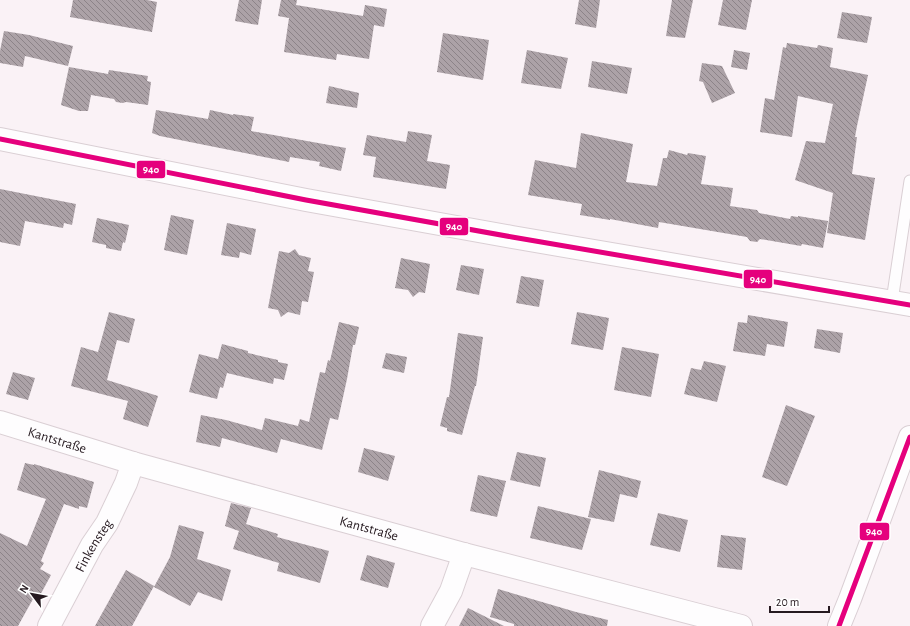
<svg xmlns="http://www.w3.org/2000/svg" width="910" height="626" font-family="'Alegreya Sans',sans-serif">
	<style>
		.building { fill: url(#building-back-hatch) }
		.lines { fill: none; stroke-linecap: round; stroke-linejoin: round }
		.service-casing { stroke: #dacfd4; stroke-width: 13 }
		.minor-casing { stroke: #dacfd4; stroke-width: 24 }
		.service { stroke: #fefdfe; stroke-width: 11 }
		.minor { stroke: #fefdfe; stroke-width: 22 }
		.bus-1-casing { stroke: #fff; stroke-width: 8 }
		.bus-1 { stroke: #e5007d; stroke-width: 5 }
		.labels { text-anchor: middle; stroke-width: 4; stroke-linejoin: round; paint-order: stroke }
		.street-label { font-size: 14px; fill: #261a20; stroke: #fff }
		.line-badge { stroke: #fff; stroke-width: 1.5 }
		.badge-label { font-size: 11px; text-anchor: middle; font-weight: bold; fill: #fff }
	</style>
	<defs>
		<pattern id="building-back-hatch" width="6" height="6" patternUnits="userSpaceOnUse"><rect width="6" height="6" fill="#aca2a7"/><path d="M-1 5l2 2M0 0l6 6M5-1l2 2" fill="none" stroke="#8c8388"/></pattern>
	</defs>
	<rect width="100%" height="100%" fill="#faf2f6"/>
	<!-- building -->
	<g class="building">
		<polygon points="73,0 147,0 157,2 152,32 70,17"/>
		<polygon points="239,0 262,0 258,25 235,21"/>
		<polygon points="281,0 297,0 296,5 363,16 365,5 387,9 384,27 374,25 369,59 337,54 336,60 284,52 289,18 278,16"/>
		<polygon points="579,0 600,0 596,28 575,24"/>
		<polygon points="672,0 693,0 685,38 666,36"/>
		<polygon points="723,0 752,0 746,30 718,25"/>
		<polygon points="842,12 872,17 867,43 837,38"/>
		<polygon points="4,31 29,35 73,46 68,66 25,56 23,67 0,63 0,51"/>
		<polygon points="443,33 489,40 483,80 437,72"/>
		<polygon points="787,43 817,48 818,45 833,48 830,67 868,75 857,126 855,137 857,137 852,174 875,178 865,240 827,233 833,193 795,180 806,141 825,143 833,104 798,96 792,137 760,132 765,98 774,100 783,47 786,48"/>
		<polygon points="527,50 568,58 561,89 521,83"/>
		<polygon points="734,50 750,53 747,70 731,67"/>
		<polygon points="592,61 632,68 627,94 588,87"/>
		<polygon points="702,63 722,66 735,93 712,103 703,82 699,81"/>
		<polygon points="69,67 108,74 109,70 148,76 147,81 151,82 148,105 126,102 123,103 116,102 114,99 91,95 88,111 79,111 61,105"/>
		<polygon points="329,86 359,93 357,108 326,103"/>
		<polygon points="156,110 208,119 210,110 233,115 233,114 254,117 251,131 346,148 341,171 319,166 320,162 290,157 289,162 160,136 152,133"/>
		<polygon points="408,131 432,135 427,161 450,165 446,189 373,177 376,157 363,155 367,135 406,142"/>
		<polygon points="581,133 633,144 626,182 657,186 663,158 667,158 669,150 687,155 688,153 706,156 701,184 733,188 730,206 757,210 759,213 790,219 791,216 798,217 798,216 828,221 823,248 802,244 801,246 760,239 757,242 750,241 747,237 659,222 658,228 610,219 610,220 580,215 582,204 528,195 535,160 576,168"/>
		<polygon points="0,189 76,204 72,225 64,223 63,228 25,221 20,246 0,242"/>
		<polygon points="171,215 194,220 187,255 164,250"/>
		<polygon points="97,218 129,225 125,243 123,242 121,251 106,248 106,245 92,242"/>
		<polygon points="227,223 256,229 251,255 240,252 239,258 221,255"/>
		<polygon points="295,249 299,255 311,258 308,271 314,272 308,302 302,301 300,315 288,312 281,317 278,310 268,308 279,251 289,253"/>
		<polygon points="401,258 430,264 425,293 419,292 413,297 408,290 395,288"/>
		<polygon points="461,265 484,269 479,295 456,290"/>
		<polygon points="521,276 544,280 539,307 516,303"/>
		<polygon points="109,312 135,319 129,343 117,340 107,380 158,396 148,427 123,419 128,401 71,386 81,347 98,352"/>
		<polygon points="577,312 609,318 603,350 571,344"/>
		<polygon points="748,315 788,322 784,347 767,344 765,356 733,351 738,322 747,323"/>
		<polygon points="339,322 359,327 355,345 353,345 347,379 338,420 330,418 322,450 281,439 277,453 222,438 220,447 196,442 201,415 226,420 262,430 265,418 298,426 300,419 309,422 320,372 325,373 328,360 330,361"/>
		<polygon points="817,329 843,333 840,353 814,348"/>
		<polygon points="458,333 483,337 476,386 475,386 462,435 447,431 447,428 440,426 447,397 449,397"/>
		<polygon points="222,344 248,351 248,353 278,360 278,362 288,364 284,380 274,378 273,384 227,373 223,388 220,387 217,399 189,392 199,354 218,359"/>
		<polygon points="622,347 659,354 651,397 614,390"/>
		<polygon points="386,353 407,357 404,373 382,368"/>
		<polygon points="704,361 726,366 717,402 684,394 691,368 701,370"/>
		<polygon points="13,372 35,378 28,400 6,394"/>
		<polygon points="786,405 815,416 787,486 762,477"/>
		<polygon points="364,448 395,456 388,481 358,472"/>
		<polygon points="517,452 546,458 540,487 510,480"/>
		<polygon points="25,463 34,465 34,464 94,482 87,508 79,506 79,509 64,504 41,561 44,563 40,569 51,575 37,601 33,599 18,626 0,626 0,533 27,546 46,499 17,490"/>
		<polygon points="599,470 641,481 637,498 620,494 614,522 588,517"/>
		<polygon points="478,475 506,481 497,517 470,511"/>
		<polygon points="231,503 251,508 246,524 278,534 277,537 329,551 320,583 277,571 279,563 233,549 239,531 225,526"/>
		<polygon points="538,506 591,519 582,550 530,538"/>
		<polygon points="658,513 688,520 680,552 650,545"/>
		<polygon points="179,525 204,532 197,559 231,570 222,601 198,592 190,606 154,587 170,557"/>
		<polygon points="721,535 746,538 742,570 717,567"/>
		<polygon points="367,555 395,563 388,588 360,580"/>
		<polygon points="126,570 154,586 132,626 95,626"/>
		<polygon points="498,589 576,612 608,620 607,626 514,626 514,624 490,617"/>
		<polygon points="468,608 504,626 459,626"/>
	</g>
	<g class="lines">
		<defs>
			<polyline id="service" points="892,301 910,181"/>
			<g id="minor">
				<polyline points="0,139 306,200 512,237 910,305"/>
				<path id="s1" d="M0,422L133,463L464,554L741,626"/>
				<path id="s2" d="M49,626L92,545L107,523L126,483L133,463"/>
				<polyline points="432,626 451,591 464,554"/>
				<polyline points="839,626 850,599 910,437"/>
			</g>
		</defs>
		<!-- service casing -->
		<use href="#service" class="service-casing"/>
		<!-- minor casing -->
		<use href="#minor" class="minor-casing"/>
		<!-- service -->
		<use href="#service" class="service"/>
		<!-- minor -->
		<use href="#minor" class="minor"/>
		<defs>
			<g id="bus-1">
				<polyline points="0,139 306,200 512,237 910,305"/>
				<polyline points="839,626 910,437"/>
			</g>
		</defs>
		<!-- bus-1 casing -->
		<use href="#bus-1" class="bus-1-casing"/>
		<!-- bus-1 -->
		<use href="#bus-1" class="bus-1"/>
	</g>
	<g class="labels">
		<!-- street labels -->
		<g class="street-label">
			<text dy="5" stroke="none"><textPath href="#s1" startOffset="60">Kantstraße</textPath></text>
			<text dy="5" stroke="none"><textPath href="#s1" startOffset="384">Kantstraße</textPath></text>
			<text dy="5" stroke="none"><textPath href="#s2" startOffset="92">Finkensteg</textPath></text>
		</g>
	</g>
	<g class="line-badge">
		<rect x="136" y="160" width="30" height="19" rx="4" fill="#e5007d"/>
		<rect x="439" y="217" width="30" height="19" rx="4" fill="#e5007d"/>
		<rect x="743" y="269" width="30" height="20" rx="4" fill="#e5007d"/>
		<rect x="859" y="522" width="31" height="19" rx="4" fill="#e5007d"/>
	</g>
	<g class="badge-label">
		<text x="151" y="173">940</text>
		<text x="454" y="230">940</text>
		<text x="758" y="283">940</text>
		<text x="874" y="535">940</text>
	</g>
	<!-- north arrow -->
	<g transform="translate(32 594) rotate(302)" stroke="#ffffff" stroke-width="3" paint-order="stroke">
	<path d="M0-3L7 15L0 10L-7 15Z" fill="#261a20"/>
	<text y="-6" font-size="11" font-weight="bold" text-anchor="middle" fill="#261a20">N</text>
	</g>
	<!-- scale -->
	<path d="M770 606v6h59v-6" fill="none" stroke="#261a20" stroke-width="2"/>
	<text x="776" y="606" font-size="12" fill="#261a20" stroke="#ffffff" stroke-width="3" paint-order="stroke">20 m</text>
</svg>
